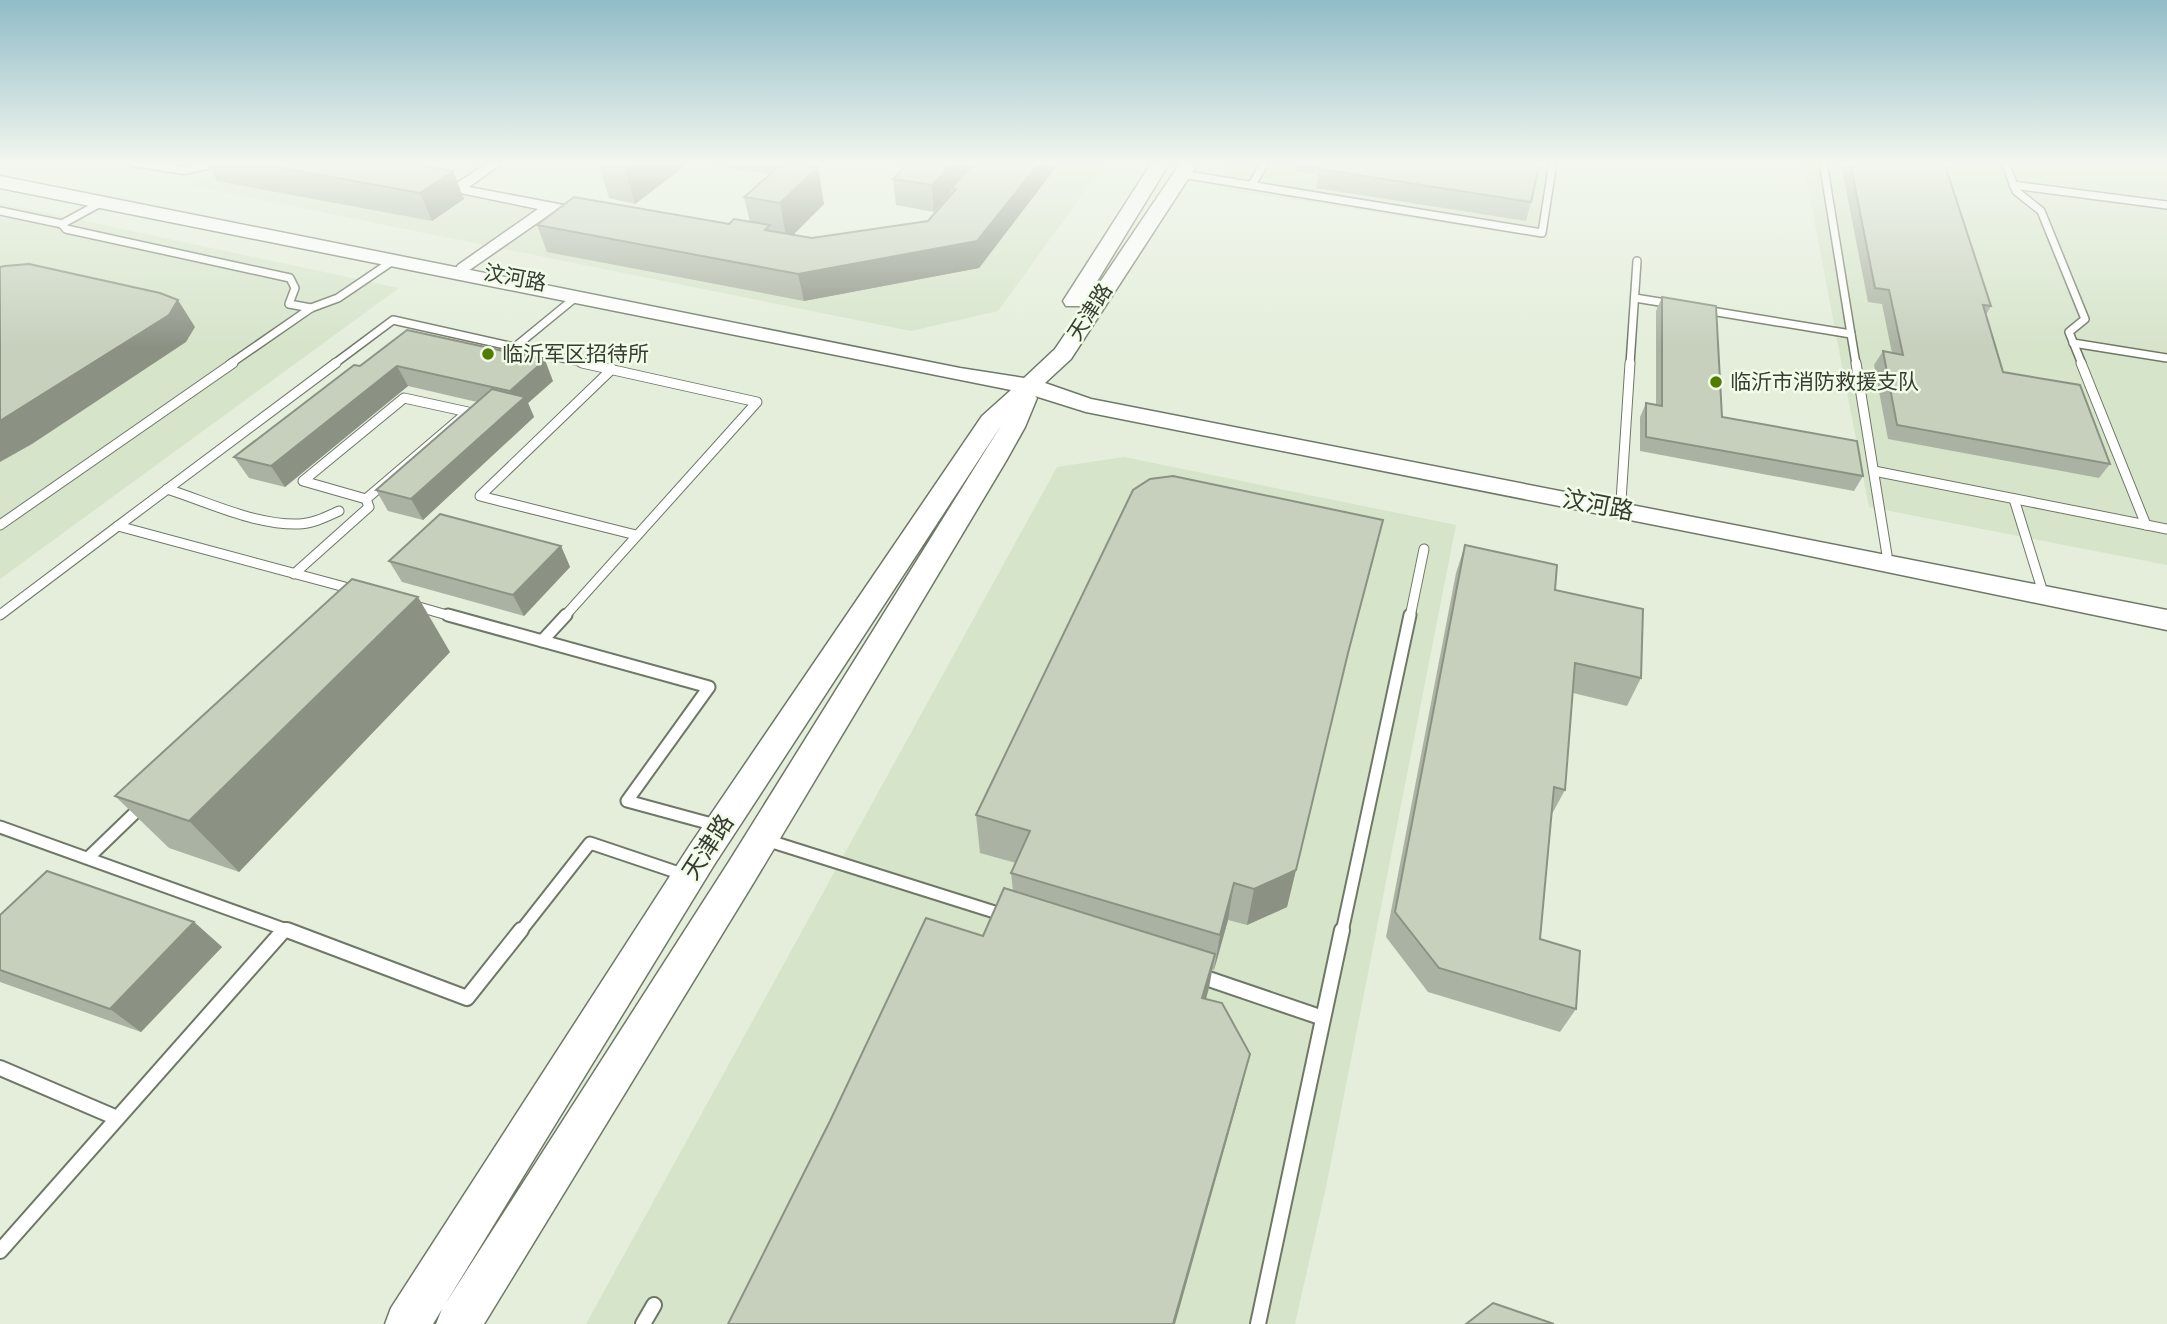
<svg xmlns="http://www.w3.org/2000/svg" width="2167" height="1324" font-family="Spectral,'Noto Sans SC',serif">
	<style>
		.built { fill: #d6e4ca }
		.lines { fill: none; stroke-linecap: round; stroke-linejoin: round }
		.lane-far3-casing { stroke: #6f7866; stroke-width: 10 }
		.lane-far2-casing { stroke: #6f7866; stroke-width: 11 }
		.lane-far1-casing { stroke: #6f7866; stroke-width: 15 }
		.lane-casing { stroke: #6f7866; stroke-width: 18 }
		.street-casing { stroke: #6f7866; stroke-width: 3 }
		.secondary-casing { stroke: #6f7866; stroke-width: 3 }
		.lane-far3 { stroke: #fff; stroke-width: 7 }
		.lane-far2 { stroke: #fff; stroke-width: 9 }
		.lane-far1 { stroke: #fff; stroke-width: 11 }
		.lane { stroke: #fff; stroke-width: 14 }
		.street { fill: #fff; fill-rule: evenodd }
		.secondary { fill: #fff; fill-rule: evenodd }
		.wall { fill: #aab3a3 }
		.shaded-wall { fill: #8b9284 }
		.building { fill: #c6d0bd; stroke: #8b9284; stroke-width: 2 }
		.poi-dot { fill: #507c00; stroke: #f1fce8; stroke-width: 2.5 }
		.labels { text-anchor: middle; stroke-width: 5; stroke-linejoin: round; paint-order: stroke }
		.far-street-label { font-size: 21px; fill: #373b34; stroke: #f1fce8 }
		.far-poi-label { font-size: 21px; fill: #373b34; stroke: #f1fce8; text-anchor: start }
		.street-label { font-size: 24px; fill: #373b34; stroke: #f1fce8 }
	</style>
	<rect width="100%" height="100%" fill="#e4eedb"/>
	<!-- built -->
	<g class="built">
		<polygon points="238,162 282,162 822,261 928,242 999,162 1106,162 998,311 911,331 192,186"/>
		<polygon points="1231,162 1555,162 1547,239 1216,188"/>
		<polygon points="1803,162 2167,162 2167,565 1869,507"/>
		<polygon points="0,203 399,288 0,579"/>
		<polygon points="1124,457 1456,525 1326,1187 1295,1324 586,1324 1057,467"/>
	</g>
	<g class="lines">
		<defs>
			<g id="lane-far3">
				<polyline points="1823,162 1851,334"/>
				<polyline points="2005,162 2016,191 2041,211 2085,319 2069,332 2082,364"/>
				<polyline points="1182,174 1542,233 1553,162"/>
				<polyline points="1252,185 1265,162"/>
				<polyline points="2013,185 2167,205"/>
				<polyline points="0,211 62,224 104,201"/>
				<polyline points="62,224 66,229 290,278 295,288 289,304 311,308"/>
				<polyline points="1635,298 1672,304"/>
				<polyline points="1705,310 1851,334 1856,364"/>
				<polyline points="2073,343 2167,358"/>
				<polyline points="515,347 576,297"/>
				<polyline points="230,364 311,308 338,298 394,260"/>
				<polyline points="334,364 393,320 590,364"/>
				<polyline points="1630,364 1637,261"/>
			</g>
			<g id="lane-far2">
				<polyline points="1856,363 1887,555"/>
				<polyline points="2081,363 2146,525"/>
				<polyline points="612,369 480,496 636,535"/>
				<polygon points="404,398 468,412 366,499 303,481"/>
				<polyline points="1874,471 2167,529"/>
				<path d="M167,489C208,502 254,525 298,524C312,524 326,517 339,511"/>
				<polyline points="2014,499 2041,586"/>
				<polyline points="1621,501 1630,363"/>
				<polyline points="0,525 233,363"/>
				<polyline points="118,526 336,363"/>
				<polyline points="294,574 369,507 366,499"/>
				<polyline points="412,605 454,617"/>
				<polyline points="0,615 118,526 356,590"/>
				<polyline points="564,617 757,402 582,363"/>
				<polyline points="1410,617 1424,549"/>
			</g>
			<g id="lane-far1">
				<polyline points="448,615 709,687 627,801 719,826"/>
				<polyline points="542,641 566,615"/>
				<polyline points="0,827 292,932"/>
				<polyline points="766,840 1004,915"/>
				<polyline points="88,858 143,805"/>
				<polyline points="283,932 285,929"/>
				<polyline points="520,932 590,843 685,875"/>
				<polyline points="1342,932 1410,615"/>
			</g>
			<g id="lane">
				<polyline points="287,930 467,998 521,930"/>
				<polyline points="1197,975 1323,1018"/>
				<polyline points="0,1068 117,1118"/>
				<polyline points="0,1251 284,930"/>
				<polyline points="643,1324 654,1305"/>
				<polyline points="1258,1324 1342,930"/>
			</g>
			<g id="street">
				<path d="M126,162C145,160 164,166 183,166C198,166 213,161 228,162L227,165L184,174L132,166Z"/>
				<polygon points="490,162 504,162 469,187 585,209 592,213 585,217 553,212 468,271 458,271 456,268 458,265 538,209 432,187 425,183 432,179 455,184"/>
			</g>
			<g id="secondary">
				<polygon points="1152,162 1170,162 1082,306 1066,306 1063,301"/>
				<path d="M1181,162H1199L1071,359L1045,383L1091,399L2167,610V630L1786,551L1086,412L1035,396L1037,398L1025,427L1006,461L754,882L484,1324H436L442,1309L433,1324H385L391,1308L690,845L982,416L1011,390L0,188V176L960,368L1024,378L1055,349ZM1002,424L730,860L444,1306L714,865Z"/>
			</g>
		</defs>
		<!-- lane-far3 casing -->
		<use href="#lane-far3" class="lane-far3-casing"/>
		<!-- lane-far2 casing -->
		<use href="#lane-far2" class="lane-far2-casing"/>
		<!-- lane-far1 casing -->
		<use href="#lane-far1" class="lane-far1-casing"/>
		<!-- lane casing -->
		<use href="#lane" class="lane-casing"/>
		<!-- street casing -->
		<use href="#street" class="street-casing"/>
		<!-- secondary casing -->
		<use href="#secondary" class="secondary-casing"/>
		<!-- lane-far3 -->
		<use href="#lane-far3" class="lane-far3"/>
		<!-- lane-far2 -->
		<use href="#lane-far2" class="lane-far2"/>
		<!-- lane-far1 -->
		<use href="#lane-far1" class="lane-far1"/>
		<!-- lane -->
		<use href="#lane" class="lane"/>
		<!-- street -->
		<use href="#street" class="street"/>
		<!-- secondary -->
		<use href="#secondary" class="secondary"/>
	</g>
	<!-- wall -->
	<g class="wall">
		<polygon points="206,162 401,162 453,171 464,199 432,221 217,181"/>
		<polygon points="598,162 789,162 788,162 824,204 793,235 812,238 928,221 951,193 934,212 896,205 893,179 909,162 1060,162 979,268 804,301 547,252 537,225 729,224 750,222 744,197 769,174 690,162 635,204 609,198"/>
		<polygon points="1297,162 1540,162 1531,202 1526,221 1316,188 1318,174 1295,171"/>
		<polygon points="1846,162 1944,162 1991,306 1986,315 2003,372 2110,464 2099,478 1888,439 1874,365 1883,351 1892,353 1882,304 1868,302 1842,169"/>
		<polygon points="1662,297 1722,417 1863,476 1854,491 1640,451 1640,417 1646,403 1656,405 1656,311"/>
		<polygon points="407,330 553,381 528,403 534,417 423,520 388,511 376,490 477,402 408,386 285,487 249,478 234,457 360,366"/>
		<polygon points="1465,545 1555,590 1641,678 1627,706 1573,693 1565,790 1552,814 1540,939 1576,1009 1560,1032 1428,992 1386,937 1456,573"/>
		<polygon points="561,546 570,567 524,616 402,582 389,561"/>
		<polygon points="1373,560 1341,681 1287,907 1247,925 1228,920 1214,970 1212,969 1206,999 1242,1086 983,936 1013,891 1011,873 1016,863 980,853 976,815"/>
		<polygon points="450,652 239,872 169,848 115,796"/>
		<polygon points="0,915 194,922 222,947 141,1032 0,982"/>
	</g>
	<!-- shaded-wall -->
	<g class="shaded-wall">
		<polygon points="632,162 690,162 635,204 624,167"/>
		<polygon points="772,162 789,162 774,175"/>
		<polygon points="954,162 981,162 951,188 951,193 934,212 932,185"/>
		<polygon points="1040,162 1060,162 979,268 804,301 798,274 977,241"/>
		<polygon points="818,167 824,204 787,241 780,203"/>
		<polygon points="453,171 464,199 432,221 420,193"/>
		<polygon points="178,300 195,327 186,342 32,444 0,462 0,421"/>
		<polygon points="545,360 553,381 528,403 534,417 423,520 411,499 516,405 510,391"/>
		<polygon points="397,366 408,386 285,487 271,466"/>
		<polygon points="1383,520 1373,560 1338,692 1348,653"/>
		<polygon points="561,546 570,567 524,616 513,595"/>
		<polygon points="418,597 450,652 239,872 189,821"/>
		<polygon points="1296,870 1287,907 1247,925 1254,889"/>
		<polygon points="1234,883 1228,920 1214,970 1220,935"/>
		<polygon points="194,922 222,947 141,1032 110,1009"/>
		<polygon points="1215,954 1209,988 1197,1031 1202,998"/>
		<polygon points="1250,1054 1242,1086 1175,1324 1173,1324"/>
	</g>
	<!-- building -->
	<g class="building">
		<polygon points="248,162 401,162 453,171 420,193"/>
		<polygon points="598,162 632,162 624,167"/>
		<polygon points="784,162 818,167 780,203 744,197"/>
		<polygon points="909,162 954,162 932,185 893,179"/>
		<polygon points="976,162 1040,162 977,241 798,274 537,225 574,197 729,224 734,219 770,225 765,230 812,238 928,221 956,189 951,188"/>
		<polygon points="1322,162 1540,162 1531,202 1319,169"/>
		<polygon points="1850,162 1944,162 1991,306 1983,305 2003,372 2080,385 2110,464 1897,425 1883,351 1903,355 1889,290 1875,288"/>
		<polygon points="29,264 160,293 178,300 169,315 0,421 0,267 5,266"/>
		<polygon points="1662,297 1716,306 1722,417 1857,441 1863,476 1646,437 1646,403 1662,406"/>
		<polygon points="407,330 545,360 510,391 397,366 271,466 234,457 354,365 360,366"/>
		<polygon points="492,389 525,397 411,499 376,490"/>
		<polygon points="1173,476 1383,520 1348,653 1296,870 1254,889 1234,883 1220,935 1011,873 1030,831 976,815 1133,490 1150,479"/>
		<polygon points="440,514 561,546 513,595 389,561"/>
		<polygon points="1465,545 1557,565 1555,590 1643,609 1641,678 1575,663 1565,790 1554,787 1540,939 1580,951 1576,1009 1439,968 1395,912"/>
		<polygon points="352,579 418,597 189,821 115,796"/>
		<polygon points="47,871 194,922 110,1009 0,970 0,915"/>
		<polygon points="1004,888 1215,954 1202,998 1222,1003 1250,1054 1173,1324 728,1324 830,1121 926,918 983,936"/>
		<polygon points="1493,1303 1554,1324 1466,1324"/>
	</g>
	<!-- sky -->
	<linearGradient id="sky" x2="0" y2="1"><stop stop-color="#91bcc7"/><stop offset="0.47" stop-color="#f3f7ef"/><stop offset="1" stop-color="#f3f7ef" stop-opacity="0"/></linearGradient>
	<rect width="2167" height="347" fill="url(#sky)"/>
	<!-- markers -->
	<g class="poi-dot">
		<circle cx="488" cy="354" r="7"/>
		<circle cx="1716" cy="382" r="7"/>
	</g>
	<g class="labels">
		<!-- far-street labels -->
		<g class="far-street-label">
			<text transform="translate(515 278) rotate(11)" y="7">汶河路</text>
			<text transform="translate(1090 312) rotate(-57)" y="7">天津路</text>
		</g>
		<!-- far-poi labels -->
		<g class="far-poi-label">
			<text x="502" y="361">临沂军区招待所</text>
			<text x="1730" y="389">临沂市消防救援支队</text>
		</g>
		<!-- street labels -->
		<g class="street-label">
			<text transform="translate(1598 505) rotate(11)" y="8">汶河路</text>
			<text transform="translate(708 847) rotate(-57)" y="8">天津路</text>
		</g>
	</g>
</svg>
